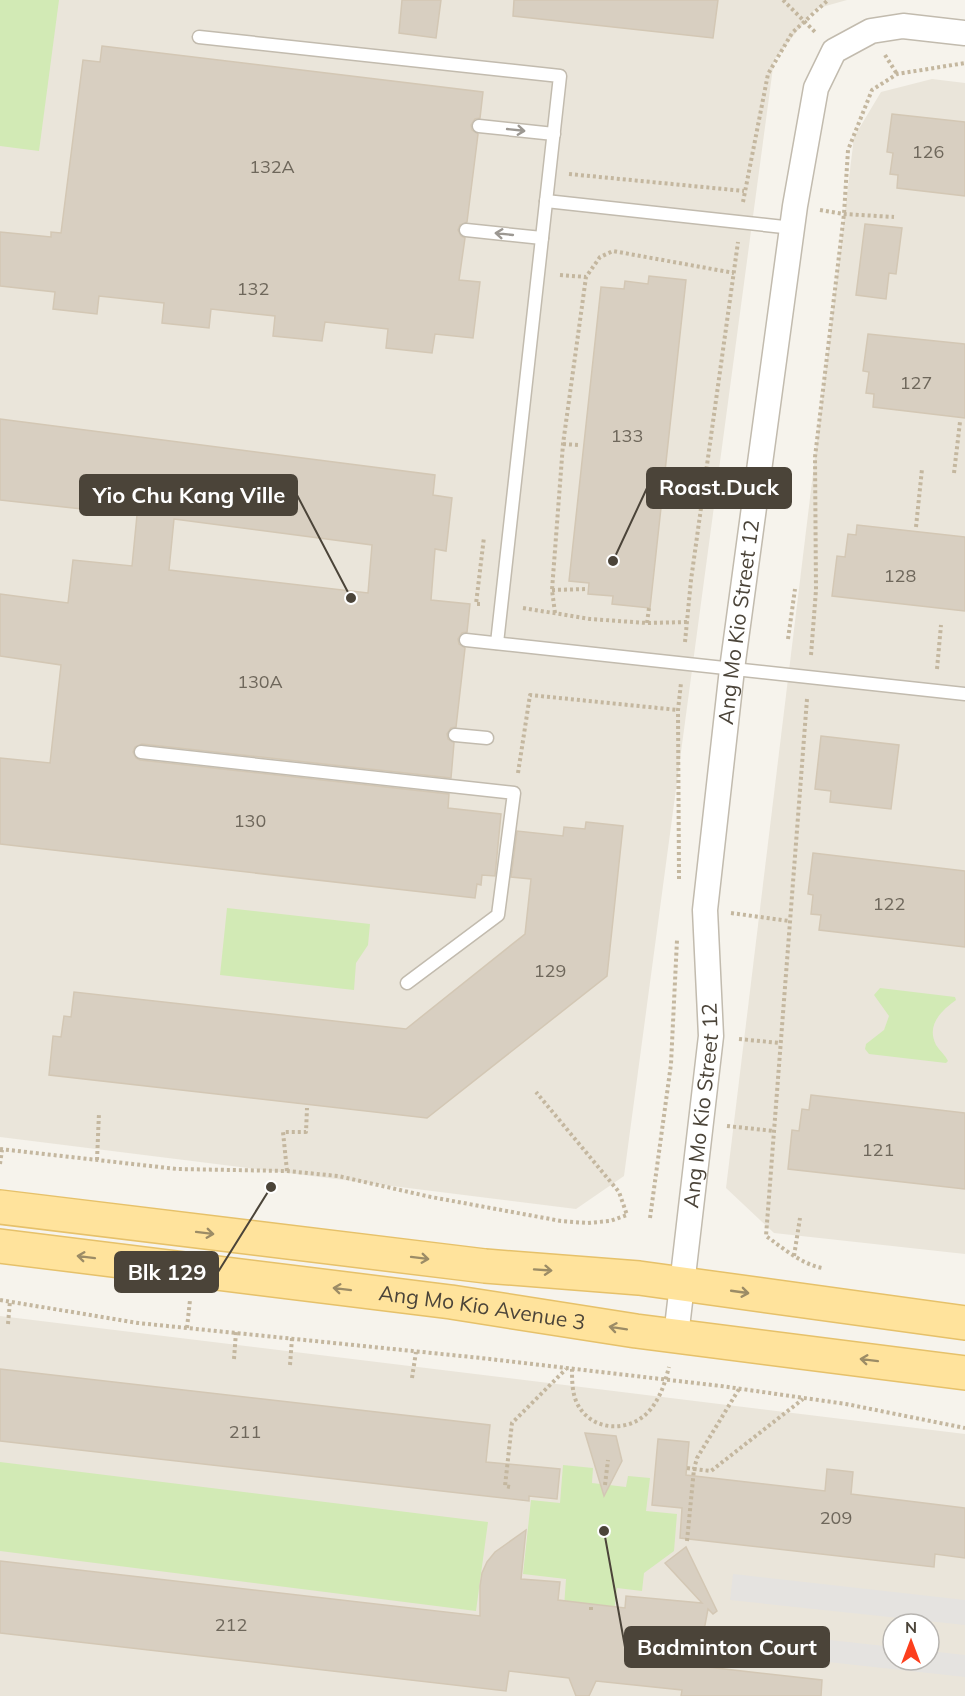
<svg xmlns="http://www.w3.org/2000/svg" width="965" height="1696" font-family="Mulish,sans-serif">
	<style>
		.residential { fill: #eae5da; fill-rule: evenodd }
		.green { fill: #d2eab5 }
		.parking { fill: #e5e3e0 }
		.building { fill: #d8cfc1; stroke: #d3c7b4; stroke-width: 1.5; fill-rule: evenodd }
		.lines { fill: none; stroke-linecap: round; stroke-linejoin: round }
		.service-casing { stroke: #c2bbae; stroke-width: 15 }
		.minor-casing { stroke: #c2bbae; stroke-width: 27 }
		.primary-casing { stroke: #e6c16a; stroke-width: 36 }
		.path { stroke: #c4b79f; stroke-width: 4; stroke-dasharray: 3 3; stroke-linecap: butt }
		.service { stroke: #fff; stroke-width: 12 }
		.minor { stroke: #fff; stroke-width: 24 }
		.primary { stroke: #ffe39c; stroke-width: 33 }
		.oneway { stroke: #9c9892 }
		.oneway2 { stroke: #9c8c66 }
		.labels { text-anchor: middle; stroke-width: 5; stroke-linejoin: round; paint-order: stroke }
		.number-label { font-size: 18px; fill: #6e675b }
		.street-label { font-size: 21px; fill: #4b4439; stroke: #fff }
		.leader { fill: none; stroke: #4b4439; stroke-width: 2 }
		.callout-dot { fill: #4b4439; stroke: #fff; stroke-width: 2 }
		.callout { fill: #4b4439; stroke: #4b4439; stroke-width: 2 }
		.callout-label { font-size: 22px; text-anchor: middle; font-weight: bold; fill: #fff }
	</style>
	<rect width="100%" height="100%" fill="#f6f3ec"/>
	<!-- residential -->
	<g class="residential">
		<polygon points="0,0 847,0 815,9 774,60 624,1176 576,1209 0,1137"/>
		<polygon points="932,79 965,83 965,1254 774,1233 726,1188 854,137 881,92"/>
		<path d="M0,1316L965,1434V1696H0ZM893,1624H929V1660H893Z"/>
	</g>
	<!-- green -->
	<g class="green">
		<polygon points="0,0 59,0 39,151 0,146"/>
		<polygon points="227,908 370,924 368,945 356,963 354,990 220,975"/>
		<path d="M880,988L955,997L956,1000C941,1011 926,1025 936,1045C940,1051 945,1055 948,1061L946,1063L869,1054L865,1049L866,1044L884,1030L889,1016L874,995Z"/>
		<polygon points="0,1462 488,1522 476,1611 0,1551"/>
		<polygon points="563,1465 593,1468 592,1483 626,1487 628,1476 650,1478 646,1511 677,1514 674,1551 644,1573 642,1591 617,1588 614,1612 564,1607 566,1579 523,1574 531,1500 560,1503"/>
	</g>
	<!-- parking -->
	<g class="parking">
		<polygon points="733,1574 965,1600 965,1625 730,1600"/>
		<polygon points="730,1629 893,1647 893,1660 929,1660 929,1651 965,1655 965,1677 728,1651"/>
	</g>
	<!-- building -->
	<g class="building">
		<polygon points="402,0 441,0 436,38 399,33"/>
		<polygon points="514,0 718,0 713,38 513,16"/>
		<polygon points="102,46 483,92 480,118 475,119 471,125 472,130 478,134 467,222 460,225 458,230 461,236 465,238 459,280 480,282 473,338 435,334 432,353 386,348 388,329 325,322 322,341 273,336 275,316 211,309 209,328 162,323 164,303 99,296 97,314 53,309 55,292 0,286 0,232 51,237 51,232 61,233 83,60 100,62"/>
		<polygon points="892,114 965,122 965,196 897,188 898,175 890,174 893,153 887,152"/>
		<polygon points="865,224 902,228 896,274 889,273 886,299 856,295"/>
		<polygon points="649,276 686,280 650,608 612,604 613,596 588,594 589,583 569,581 601,287 624,289 625,281 648,284"/>
		<polygon points="868,334 965,344 965,418 873,407 874,394 866,393 869,372 863,371"/>
		<path d="M0,419L435,475L433,495L452,498L446,551L435,549L431,600L470,604L467,632L462,633L458,639L459,644L465,648L456,727L451,728L447,734L448,739L454,743L451,778L142,744L135,747L133,752L136,758L140,760L449,794L448,808L501,814L495,876L482,875L481,885L477,884L475,898L0,844V758L50,763L61,665L0,656V594L68,603L73,560L132,566L137,515L0,500ZM174,519L372,545L368,593L169,570Z"/>
		<polygon points="857,525 965,537 965,611 832,596 837,556 845,557 848,534 856,535"/>
		<polygon points="821,736 899,745 891,809 830,802 831,791 815,789"/>
		<polygon points="586,822 623,826 607,976 427,1118 49,1075 53,1036 61,1037 64,1016 71,1017 74,992 406,1029 525,934 531,879 511,877 517,831 563,836 564,827 585,829"/>
		<polygon points="813,853 965,871 965,947 819,930 821,915 811,914 813,895 808,894"/>
		<polygon points="811,1095 965,1113 965,1189 788,1169 792,1130 799,1131 802,1109 809,1110"/>
		<polygon points="0,1369 490,1425 486,1462 560,1469 557,1499 529,1496 529,1501 0,1441"/>
		<polygon points="585,1433 616,1436 622,1461 604,1496"/>
		<polygon points="658,1439 689,1442 686,1475 825,1491 827,1469 853,1472 851,1494 965,1508 965,1558 935,1554 934,1567 680,1538 682,1508 652,1505"/>
		<polygon points="526,1530 521,1579 560,1582 558,1600 625,1608 626,1596 702,1603 665,1563 686,1547 717,1611 713,1614 708,1609 705,1625 690,1665 822,1680 821,1696 681,1696 682,1690 596,1681 589,1696 576,1696 569,1678 509,1671 506,1691 0,1633 0,1561 480,1616 480,1586 482,1573 487,1562 495,1552"/>
	</g>
	<g class="lines">
		<defs>
			<g id="service">
				<polyline points="199,37 560,76 497,643"/>
				<polyline points="479,126 554,134"/>
				<polyline points="546,201 793,228"/>
				<polyline points="466,230 542,238"/>
				<polyline points="466,640 965,694"/>
				<polyline points="455,735 487,738"/>
				<polyline points="141,752 514,793 498,915 407,983"/>
			</g>
			<g id="minor">
				<path id="s1" d="M676,1336L711,1036L705,910L732,669L795,206L816,88L834,51L871,31L903,26L965,33"/>
			</g>
			<g id="primary">
				<polyline points="0,1207 485,1266 639,1278 965,1323"/>
				<path id="s2" d="M0,1246L451,1302L636,1331L965,1373"/>
			</g>
		</defs>
		<!-- service casing -->
		<use href="#service" class="service-casing"/>
		<!-- minor casing -->
		<use href="#minor" class="minor-casing"/>
		<!-- primary casing -->
		<use href="#primary" class="primary-casing"/>
		<!-- path -->
		<g class="path">
			<polyline points="783,0 816,33"/>
			<polyline points="885,55 897,74"/>
			<polyline points="569,174 744,191"/>
			<polyline points="743,202 768,74 792,33 828,0"/>
			<polyline points="820,210 844,214 894,217"/>
			<polyline points="560,275 586,277"/>
			<polyline points="563,444 578,445"/>
			<polyline points="954,473 960,422"/>
			<polyline points="916,527 922,469"/>
			<polyline points="552,590 587,589"/>
			<polyline points="480,604 476,604 484,537"/>
			<polyline points="523,608 590,619 647,623 687,622"/>
			<polyline points="555,613 552,590 563,444 586,277 600,257 613,251 734,273"/>
			<polyline points="647,623 649,608"/>
			<polyline points="788,639 795,589"/>
			<polyline points="685,642 691,580 738,242"/>
			<polyline points="811,655 816,590 815,457 844,214 848,150 872,90 897,74 965,63"/>
			<polyline points="937,669 941,625"/>
			<path d="M807,699L766,1236C783,1248 801,1264 822,1268"/>
			<polyline points="518,773 530,695 678,710"/>
			<polyline points="679,879 678,710 681,683"/>
			<polyline points="731,913 789,921"/>
			<polyline points="739,1039 780,1043"/>
			<polyline points="727,1126 774,1131"/>
			<polyline points="0,1149 177,1169 287,1171 338,1176 431,1197 561,1221 587,1223 610,1221 627,1215 619,1192 536,1092"/>
			<polyline points="97,1160 99,1113"/>
			<polyline points="0,1164 2,1150"/>
			<polyline points="287,1171 283,1132 306,1132 307,1108"/>
			<polyline points="650,1218 671,1064 677,940"/>
			<polyline points="794,1256 800,1218"/>
			<polyline points="0,1300 138,1323 481,1358 721,1386 846,1404 965,1428"/>
			<polyline points="8,1324 10,1301"/>
			<polyline points="187,1328 190,1300"/>
			<polyline points="234,1359 236,1332"/>
			<polyline points="290,1365 292,1338"/>
			<path d="M572,1369C572,1379 572,1391 576,1401C589,1432 630,1434 650,1410C661,1397 665,1382 669,1367"/>
			<polyline points="412,1378 416,1352"/>
			<polyline points="687,1468 694,1469 697,1458 739,1389"/>
			<polyline points="605,1485 608,1460"/>
			<polyline points="510,1487 505,1486 512,1423 566,1369"/>
			<polyline points="687,1541 694,1469 711,1471 803,1399"/>
			<polyline points="591,1610 591,1604"/>
		</g>
		<!-- service -->
		<use href="#service" class="service"/>
		<!-- minor -->
		<use href="#minor" class="minor"/>
		<!-- primary -->
		<use href="#primary" class="primary"/>
	</g>
	<!-- one-way arrows -->
	<defs><path id="oneway-shaft" d="M-6 0H5M1.5-3L5.5 0L1.5 3" fill="none" stroke-width="1.6" stroke-linecap="round" stroke-linejoin="round" transform="scale(1.5)"/></defs>
	<g class="oneway">
		<use href="#oneway-shaft" transform="translate(516 130) rotate(6)"/>
		<use href="#oneway-shaft" transform="translate(504 234) rotate(-174)"/>
	</g>
	<g class="oneway2">
		<use href="#oneway-shaft" transform="translate(205 1233) rotate(7)"/>
		<use href="#oneway-shaft" transform="translate(86 1257) rotate(-173)"/>
		<use href="#oneway-shaft" transform="translate(420 1258) rotate(7)"/>
		<use href="#oneway-shaft" transform="translate(543 1270) rotate(4)"/>
		<use href="#oneway-shaft" transform="translate(342 1289) rotate(-173)"/>
		<use href="#oneway-shaft" transform="translate(740 1292) rotate(8)"/>
		<use href="#oneway-shaft" transform="translate(618 1328) rotate(-171)"/>
		<use href="#oneway-shaft" transform="translate(869 1360) rotate(-173)"/>
	</g>
	<g class="labels">
		<!-- number labels -->
		<g class="number-label">
			<text x="928" y="158">126</text>
			<text x="272" y="173">132A</text>
			<text x="253" y="295">132</text>
			<text x="916" y="389">127</text>
			<text x="627" y="442">133</text>
			<text x="900" y="582">128</text>
			<text x="260" y="688">130A</text>
			<text x="250" y="827">130</text>
			<text x="889" y="910">122</text>
			<text x="550" y="977">129</text>
			<text x="878" y="1156">121</text>
			<text x="245" y="1438">211</text>
			<text x="836" y="1524">209</text>
			<text x="231" y="1631">212</text>
		</g>
		<!-- street labels -->
		<g class="street-label">
			<text dy="7" stroke="none"><textPath href="#s1" startOffset="718">Ang Mo Kio Street 12</textPath></text>
			<text dy="7" stroke="none"><textPath href="#s1" startOffset="232">Ang Mo Kio Street 12</textPath></text>
			<text dy="7" stroke="none"><textPath href="#s2" startOffset="486">Ang Mo Kio Avenue 3</textPath></text>
		</g>
	</g>
	<!-- callouts -->
	<path class="leader" d="M613 561L647 488M351 598L297 495M271 1187L218 1272M604 1531L625 1647"/>
	<g class="callout-dot">
		<circle cx="613" cy="561" r="6"/>
		<circle cx="351" cy="598" r="6"/>
		<circle cx="271" cy="1187" r="6"/>
		<circle cx="604" cy="1531" r="6"/>
	</g>
	<g class="callout">
		<rect x="647" y="468" width="144" height="40" rx="6"/>
		<rect x="80" y="475" width="217" height="40" rx="6"/>
		<rect x="115" y="1252" width="103" height="40" rx="6"/>
		<rect x="625" y="1627" width="204" height="40" rx="6"/>
	</g>
	<g class="callout-label">
		<text x="719" y="495">Roast.Duck</text>
		<text x="189" y="503">Yio Chu Kang Ville</text>
		<text x="167" y="1280">Blk 129</text>
		<text x="727" y="1655">Badminton Court</text>
	</g>
	<!-- north arrow -->
	<g transform="translate(911 1642)"><circle r="28" fill="#ffffff" stroke="#b7b4b0" stroke-width="1.5"/>
	<path d="M0-4.5L10 22L0 15L-10 22Z" fill="#fc3f1d"/>
	<text y="-9" font-size="16" font-weight="bold" text-anchor="middle" fill="#4b4439">N</text>
	</g>
</svg>
